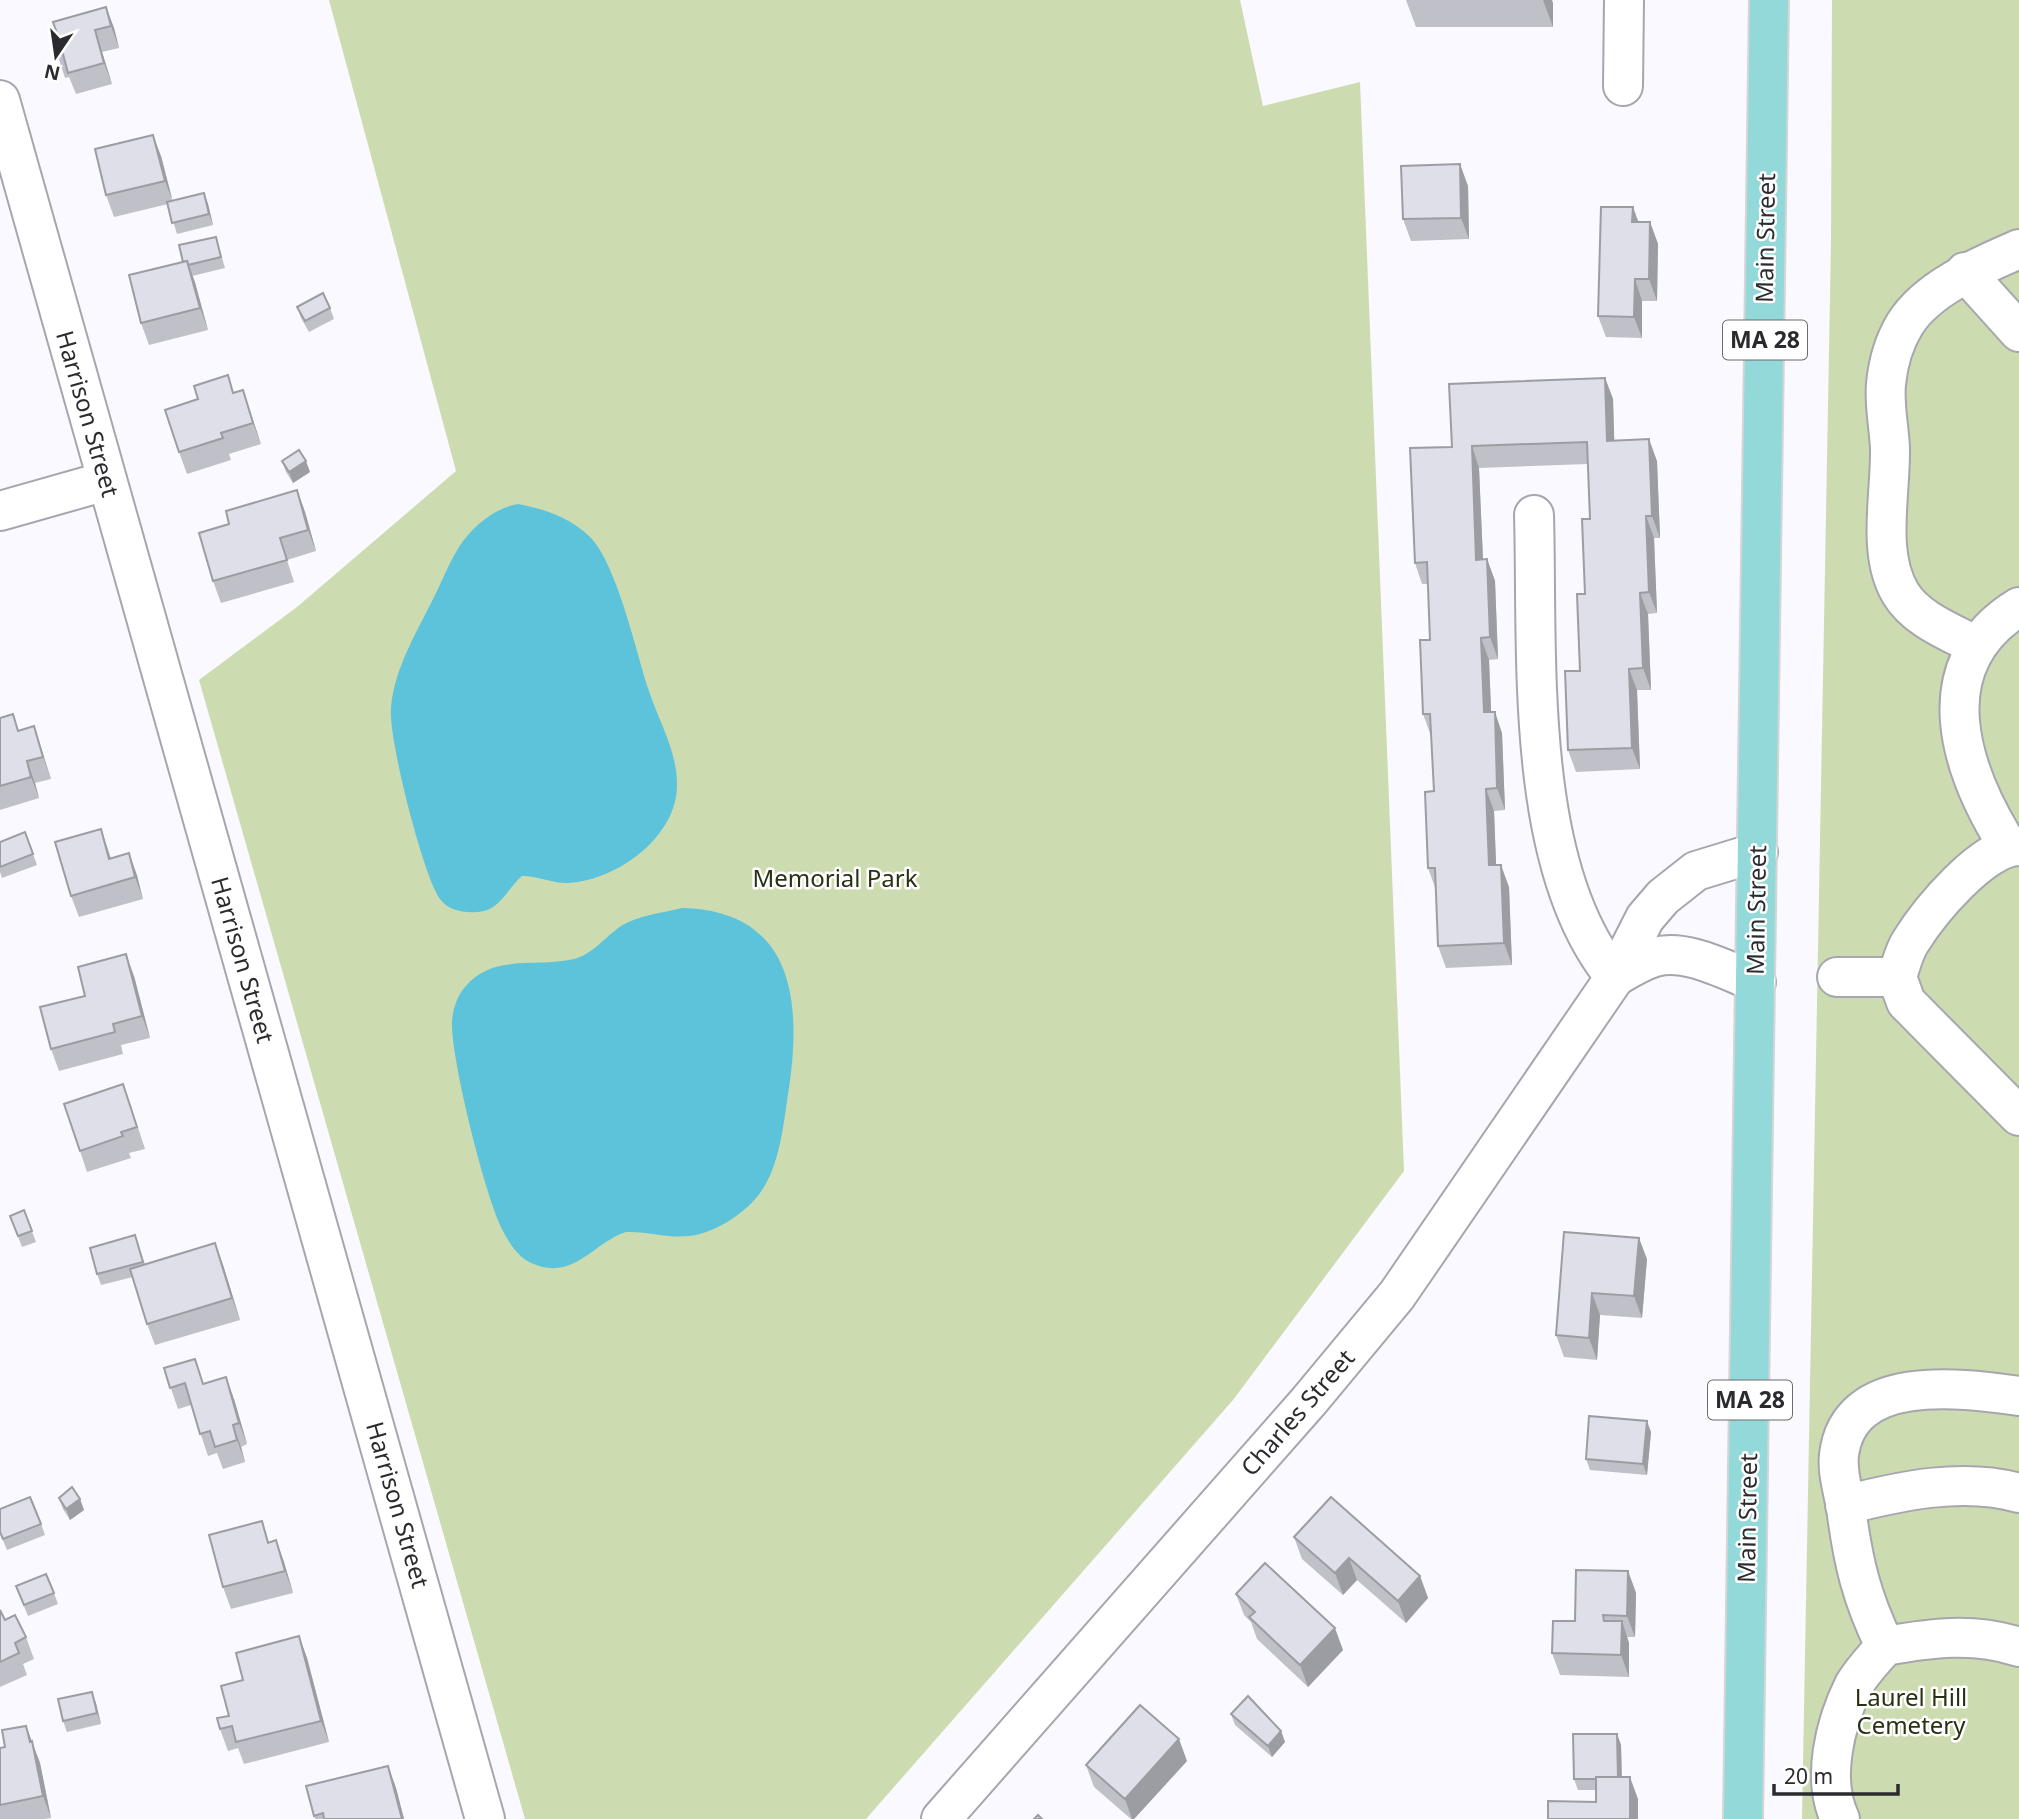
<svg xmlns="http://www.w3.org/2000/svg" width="2019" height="1819" font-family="'Noto Sans',sans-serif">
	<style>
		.green { fill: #cddcb0 }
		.water { fill: #5dc3db }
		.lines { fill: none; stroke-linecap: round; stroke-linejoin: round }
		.minor-casing { stroke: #a6a6af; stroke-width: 42 }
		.major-casing { stroke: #d5d5d5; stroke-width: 42 }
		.minor { stroke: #fff; stroke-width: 38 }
		.major { stroke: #93d9da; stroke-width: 38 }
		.wall { fill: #c0c0c8 }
		.shaded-wall { fill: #9c9ca3 }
		.building { fill: #dfdfe9; stroke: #9c9ca3; stroke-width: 2 }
		.labels { text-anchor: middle; stroke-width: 5; stroke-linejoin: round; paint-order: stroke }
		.shield { fill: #fff; stroke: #6b6b6d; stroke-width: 2 }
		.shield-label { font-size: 23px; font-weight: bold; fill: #2b2b2f }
		.street-label { font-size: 24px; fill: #2b2b2f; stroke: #fff }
		.park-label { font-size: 24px; fill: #283112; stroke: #fff }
	</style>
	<rect width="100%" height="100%" fill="#f9f9ff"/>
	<!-- green -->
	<g class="green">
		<polygon points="329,0 1240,0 1263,106 1360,82 1404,1171 1233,1400 866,1819 525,1819 199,680 297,607 456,471"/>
		<polygon points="1832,0 2019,0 2019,1819 1802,1819 1831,242"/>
	</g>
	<!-- water -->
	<g class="water">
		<path d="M518,504C544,509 569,517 589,536C616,561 636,651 648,688C658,720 677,750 677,784C678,836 618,880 569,883C554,884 538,876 522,876C509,887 501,907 484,911C469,914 449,912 440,899C423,875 388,738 391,708C394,668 418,630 435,595C443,579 450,561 459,547C472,527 494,508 518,504Z"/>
		<path d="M682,908C800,911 802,1011 787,1101C783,1130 778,1169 760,1193C747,1211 722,1228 700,1234C674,1241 651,1231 626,1232C592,1243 574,1282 531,1263C518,1257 509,1243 503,1231C486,1200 450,1056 452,1021C453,1009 457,996 465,987C493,953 536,968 574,959C592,955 606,936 621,926C639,915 662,913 682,908Z"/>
	</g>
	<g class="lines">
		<defs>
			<g id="minor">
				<polyline points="1623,86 1624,0"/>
				<polyline points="0,100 485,1819"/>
				<polyline points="1965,272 2019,332"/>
				<polyline points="0,511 106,481"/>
				<path d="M1534,515C1538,652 1523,867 1615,977"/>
				<path d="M1975,645C1950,632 1916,619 1901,594C1876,554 1891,494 1890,448C1889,427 1884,405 1886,384C1888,363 1894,342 1905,324C1927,288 1982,265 2019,249"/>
				<path d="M2008,846C1960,770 1924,665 2019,607"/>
				<path d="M2019,846C1983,846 1929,912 1911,941C1904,951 1901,965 1897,977L1906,1002L2019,1116"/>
				<path d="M1615,977C1628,969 1641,961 1655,957C1686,948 1727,971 1756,982"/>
				<polyline points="1837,977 1897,977"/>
				<path d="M1845,1505C1900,1491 1963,1477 2019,1493"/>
				<path d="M1885,1646C1861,1597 1853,1561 1846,1508C1843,1490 1837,1473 1839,1455C1849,1372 1960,1388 2019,1396"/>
				<polyline points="941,1819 1309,1401 1397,1295 1615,977 1645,918 1663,897 1696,871 1758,852"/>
				<path d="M1840,1819C1821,1779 1835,1723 1854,1685C1862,1671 1875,1658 1885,1646C1931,1638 1973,1632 2019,1647"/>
			</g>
			<polyline id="major" points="1743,1819 1769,0"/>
		</defs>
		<!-- minor casing -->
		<use href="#minor" class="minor-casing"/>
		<!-- major casing -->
		<use href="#major" class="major-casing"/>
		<!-- minor -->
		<use href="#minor" class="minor"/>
		<!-- major -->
		<use href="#major" class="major"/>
	</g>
	<!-- wall -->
	<g class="wall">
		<polygon points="1406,0 1552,0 1553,27 1416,27"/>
		<polygon points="106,7 114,28 119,48 102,52 112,84 76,94 69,77 65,78 58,56 59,39"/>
		<polygon points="161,156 172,201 204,193 208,204 213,225 177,234 168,204 114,217 106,195"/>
		<polygon points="1468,186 1469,239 1411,241 1403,219"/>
		<polygon points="1638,222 1650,222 1658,244 1657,301 1642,301 1642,338 1606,337 1598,316"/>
		<polygon points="216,237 225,268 192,276 208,330 149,345 141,323 183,262"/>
		<polygon points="297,307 330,308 334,319 309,332 301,318"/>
		<polygon points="1605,378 1613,399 1614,441 1657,461 1660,538 1654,538 1657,613 1648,614 1651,690 1637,690 1640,769 1576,772 1568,750 1580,671 1585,594 1590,519 1588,464 1479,468 1483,560 1487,559 1495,581 1498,659 1489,660 1491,712 1502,733 1505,810 1494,811 1496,865 1509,887 1512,965 1446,968 1438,946 1436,890 1428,868 1434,791 1431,736 1423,714 1430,640 1428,584 1422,584 1415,563 1452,447"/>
		<polygon points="243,390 261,444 229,454 231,460 187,474 179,452 234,392"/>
		<polygon points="282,461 310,472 293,483 286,472"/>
		<polygon points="297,490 305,512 316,551 287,560 294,582 221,603 213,581 229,524"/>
		<polygon points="0,718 41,748 51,779 35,783 39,798 0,810"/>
		<polygon points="101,829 111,858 129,853 143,899 79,917 71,896"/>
		<polygon points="25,832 37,865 2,878 0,872 0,842"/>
		<polygon points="134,976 150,1038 121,1045 123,1054 59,1071 51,1049 85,996"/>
		<polygon points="131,1106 145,1149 129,1153 131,1158 87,1172 80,1151"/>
		<polygon points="24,1210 36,1242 22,1247 10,1216"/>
		<polygon points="1564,1232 1647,1259 1642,1318 1600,1315 1597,1360 1564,1357 1556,1335"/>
		<polygon points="135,1235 145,1264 215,1243 223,1265 240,1320 155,1345 147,1324 133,1277 101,1285 97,1274"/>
		<polygon points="164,1368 204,1383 234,1399 247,1444 241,1447 245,1462 223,1469 217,1453 208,1456 191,1405 178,1409"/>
		<polygon points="1651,1432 1647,1475 1590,1470 1586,1459"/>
		<polygon points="59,1498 80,1499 84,1510 70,1520 63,1509"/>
		<polygon points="262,1521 269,1542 276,1540 284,1562 293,1593 231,1609 223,1587"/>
		<polygon points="41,1524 45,1535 7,1550 0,1533"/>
		<polygon points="1294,1537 1420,1576 1428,1598 1406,1623 1357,1580 1343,1595 1302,1559"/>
		<polygon points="1628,1571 1636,1593 1635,1637 1627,1637 1629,1643 1629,1677 1560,1675 1552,1653 1575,1621"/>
		<polygon points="16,1586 54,1593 58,1604 28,1616"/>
		<polygon points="1236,1594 1343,1650 1308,1687 1257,1639 1251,1622 1244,1615"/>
		<polygon points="0,1610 5,1620 26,1637 34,1659 23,1664 27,1675 0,1687"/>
		<polygon points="299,1636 307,1658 329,1742 244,1764 238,1748 228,1751 220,1729 229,1716 243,1680"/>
		<polygon points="92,1692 101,1724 67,1732 63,1721"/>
		<polygon points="1231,1714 1281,1731 1285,1742 1272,1757 1235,1725"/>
		<polygon points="26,1726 40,1763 51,1818 45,1819 0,1819 0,1748 5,1747"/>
		<polygon points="1617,1734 1621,1745 1622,1777 1638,1799 1596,1790 1578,1790 1574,1779"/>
		<polygon points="1187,1761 1134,1819 1131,1819 1094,1787 1086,1765"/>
		<polygon points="388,1766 396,1788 404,1819 315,1819 306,1786"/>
	</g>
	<!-- shaded-wall -->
	<g class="shaded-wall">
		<polygon points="1543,0 1552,0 1553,3 1553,27"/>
		<polygon points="106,7 114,28 119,48 111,26"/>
		<polygon points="95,30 102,52 112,84 104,63"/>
		<polygon points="153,135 161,156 173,202 165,181"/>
		<polygon points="1460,164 1468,186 1469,239 1461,218"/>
		<polygon points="204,193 208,204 213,225 209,214"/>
		<polygon points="1633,207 1641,229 1632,222"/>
		<polygon points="1650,222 1658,244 1657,301 1649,279"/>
		<polygon points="187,261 195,282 208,330 200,308"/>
		<polygon points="1635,279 1642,301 1642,338 1634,317"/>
		<polygon points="1605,378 1613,399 1615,463 1607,441"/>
		<polygon points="243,390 261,444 253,423"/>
		<polygon points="1649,439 1657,461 1660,538 1652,516"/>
		<polygon points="1472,446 1479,468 1484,582 1476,560"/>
		<polygon points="306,461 310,472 293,483 289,472"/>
		<polygon points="297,490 305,512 316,551 308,530"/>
		<polygon points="1646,516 1654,538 1657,613 1649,592"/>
		<polygon points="1487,559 1495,581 1498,659 1490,637"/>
		<polygon points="1640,593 1648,614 1651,690 1643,668"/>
		<polygon points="1481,638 1489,660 1492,734 1484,712"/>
		<polygon points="1629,669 1637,690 1640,769 1632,748"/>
		<polygon points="1495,712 1502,733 1505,810 1497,788"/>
		<polygon points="34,726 41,748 51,779 43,757"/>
		<polygon points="27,761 35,783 39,798 31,777"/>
		<polygon points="1486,789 1494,811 1497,887 1489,865"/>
		<polygon points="101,829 108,851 117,880 109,859"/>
		<polygon points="129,853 137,875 143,899 135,877"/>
		<polygon points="1501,865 1509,887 1512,965 1504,943"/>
		<polygon points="126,954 134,976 150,1038 142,1016"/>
		<polygon points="1639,1238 1647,1259 1642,1318 1634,1296"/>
		<polygon points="215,1243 223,1265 240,1320 232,1298"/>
		<polygon points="1592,1293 1600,1315 1597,1360 1589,1338"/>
		<polygon points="226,1377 234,1399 247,1444 239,1423"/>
		<polygon points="1647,1421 1651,1432 1647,1475 1643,1464"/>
		<polygon points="233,1425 241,1447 245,1462 237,1440"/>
		<polygon points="80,1499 84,1510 70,1520 66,1509"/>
		<polygon points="276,1540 284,1562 293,1593 285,1571"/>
		<polygon points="1349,1558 1357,1580 1343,1595 1335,1573"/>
		<polygon points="1628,1571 1636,1593 1635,1637 1627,1616"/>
		<polygon points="1420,1576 1428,1598 1406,1623 1398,1601"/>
		<polygon points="1622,1621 1629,1643 1629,1677 1621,1655"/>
		<polygon points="1335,1628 1343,1650 1308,1687 1300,1665"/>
		<polygon points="299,1636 307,1658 329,1742 321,1721"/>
		<polygon points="92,1692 96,1703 101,1724 97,1713"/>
		<polygon points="26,1726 40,1763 51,1818 43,1796"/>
		<polygon points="1281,1731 1285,1742 1272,1757 1268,1746"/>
		<polygon points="1617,1734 1621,1745 1622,1790 1618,1779"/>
		<polygon points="1179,1739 1187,1761 1134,1819 1132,1819 1125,1799"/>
		<polygon points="388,1766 396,1788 404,1819 402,1819"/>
		<polygon points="1630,1777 1638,1799 1638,1819 1630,1819"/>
	</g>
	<!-- building -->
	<g class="building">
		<polygon points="106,7 111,26 95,30 104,63 68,73 63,54 58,56 53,41 59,39 53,22"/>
		<polygon points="153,135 165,181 106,195 95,149"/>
		<polygon points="1460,164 1461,218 1403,219 1401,166"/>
		<polygon points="204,193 209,214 172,223 167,202"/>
		<polygon points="1601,207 1633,207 1632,222 1650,222 1649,279 1635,279 1634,317 1598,316"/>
		<polygon points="216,237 221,257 188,265 187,261 183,262 179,245"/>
		<polygon points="187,261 200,308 141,323 129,275"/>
		<polygon points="323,293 330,308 305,321 297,307"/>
		<polygon points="228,375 233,393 243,390 253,423 221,433 223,438 179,452 165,410 198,399 194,386"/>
		<polygon points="1605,378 1607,441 1649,439 1652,516 1646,516 1649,592 1640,593 1643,668 1629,669 1632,748 1568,750 1565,671 1580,671 1577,594 1585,594 1582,519 1590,519 1587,442 1472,446 1476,560 1487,559 1490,637 1481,638 1484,712 1495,712 1497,788 1486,789 1489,865 1501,865 1504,943 1438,946 1435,868 1428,868 1425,792 1434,791 1430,714 1423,714 1420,640 1430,640 1427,562 1415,563 1410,448 1452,447 1449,384"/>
		<polygon points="299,450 306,461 289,472 282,461"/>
		<polygon points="297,490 308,530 280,538 287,560 213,581 199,533 229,524 226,511"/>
		<polygon points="13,714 18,731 34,726 43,757 27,761 31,777 0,786 0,718"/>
		<polygon points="101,829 109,859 129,853 135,877 71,896 55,842"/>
		<polygon points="25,832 33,854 0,867 0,842"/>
		<polygon points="126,954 142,1016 113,1024 115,1032 51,1049 40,1007 85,996 78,967"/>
		<polygon points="123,1084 137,1127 121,1132 123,1136 80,1151 64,1104"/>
		<polygon points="24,1210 32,1231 18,1236 10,1216"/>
		<polygon points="1564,1232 1639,1238 1634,1296 1592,1293 1589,1338 1556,1335"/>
		<polygon points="135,1235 143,1262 97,1274 90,1248"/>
		<polygon points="215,1243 232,1298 147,1324 130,1269"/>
		<polygon points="195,1359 203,1384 226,1377 239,1423 233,1425 237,1440 215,1447 210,1431 200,1434 185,1383 170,1388 164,1368"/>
		<polygon points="1589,1416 1647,1421 1643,1464 1586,1459"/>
		<polygon points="72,1487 80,1499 66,1509 59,1498"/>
		<polygon points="30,1497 41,1524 3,1539 0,1532 0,1509"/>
		<polygon points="1331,1497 1420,1576 1398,1601 1349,1558 1335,1573 1294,1537"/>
		<polygon points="262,1521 268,1543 276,1540 285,1571 223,1587 209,1535"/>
		<polygon points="1265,1563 1335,1628 1300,1665 1249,1617 1255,1612 1236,1594"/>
		<polygon points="1576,1570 1628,1571 1627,1616 1603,1615 1604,1621 1622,1621 1621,1655 1552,1653 1553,1621 1575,1621"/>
		<polygon points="46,1574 54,1593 24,1605 16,1586"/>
		<polygon points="0,1610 5,1620 15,1615 26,1637 15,1643 19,1653 0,1662"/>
		<polygon points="299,1636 321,1721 236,1742 232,1726 220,1729 217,1718 229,1716 221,1686 243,1680 236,1653"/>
		<polygon points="92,1692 97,1713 63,1721 58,1699"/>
		<polygon points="1248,1696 1281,1731 1268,1746 1231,1714"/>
		<polygon points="1140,1705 1179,1739 1125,1799 1086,1765"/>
		<polygon points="26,1726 30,1742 32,1741 43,1796 0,1805 0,1748 5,1747 2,1730"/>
		<polygon points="1573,1734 1617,1734 1618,1777 1596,1777 1596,1779 1574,1779"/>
		<polygon points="388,1766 402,1819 324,1819 323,1813 314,1816 306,1786"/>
		<polygon points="1596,1777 1630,1777 1630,1819 1548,1819 1548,1801 1596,1802"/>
		<polygon points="1038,1815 1042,1819 1034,1819"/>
	</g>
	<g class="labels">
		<!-- shield labels -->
		<g class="shield">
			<rect x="1723" y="320.5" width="84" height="39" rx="5"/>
			<rect x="1708" y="1380.5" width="84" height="39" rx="5"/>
		</g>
		<g class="shield-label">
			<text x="1765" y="348">MA 28</text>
			<text x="1750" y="1408">MA 28</text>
		</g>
		<!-- street labels -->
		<g class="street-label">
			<text transform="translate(1766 238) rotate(-89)" y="8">Main Street</text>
			<text transform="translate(87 414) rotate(74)" y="8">Harrison Street</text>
			<text transform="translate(1757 910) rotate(-89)" y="8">Main Street</text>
			<text transform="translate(242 960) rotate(74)" y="8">Harrison Street</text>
			<text transform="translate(1298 1413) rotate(-49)" y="8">Charles Street</text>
			<text transform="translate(397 1505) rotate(74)" y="8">Harrison Street</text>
			<text transform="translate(1748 1518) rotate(-89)" y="8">Main Street</text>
		</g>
		<!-- park labels -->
		<g class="park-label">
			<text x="835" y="887">Memorial Park</text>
			<text x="1911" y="1706">Laurel Hill<tspan x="1911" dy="28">Cemetery</tspan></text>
		</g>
	</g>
	<!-- north arrow -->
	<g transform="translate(56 56) rotate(193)" stroke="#ffffff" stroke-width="5" paint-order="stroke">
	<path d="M0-5L12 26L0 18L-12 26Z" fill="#2b2b2f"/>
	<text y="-10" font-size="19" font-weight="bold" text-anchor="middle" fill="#2b2b2f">N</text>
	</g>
	<!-- scale -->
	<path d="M1774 1784v10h124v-10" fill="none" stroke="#2b2b2f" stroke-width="3.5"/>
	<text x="1784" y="1784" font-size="21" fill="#2b2b2f" stroke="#ffffff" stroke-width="5" paint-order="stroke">20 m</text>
</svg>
